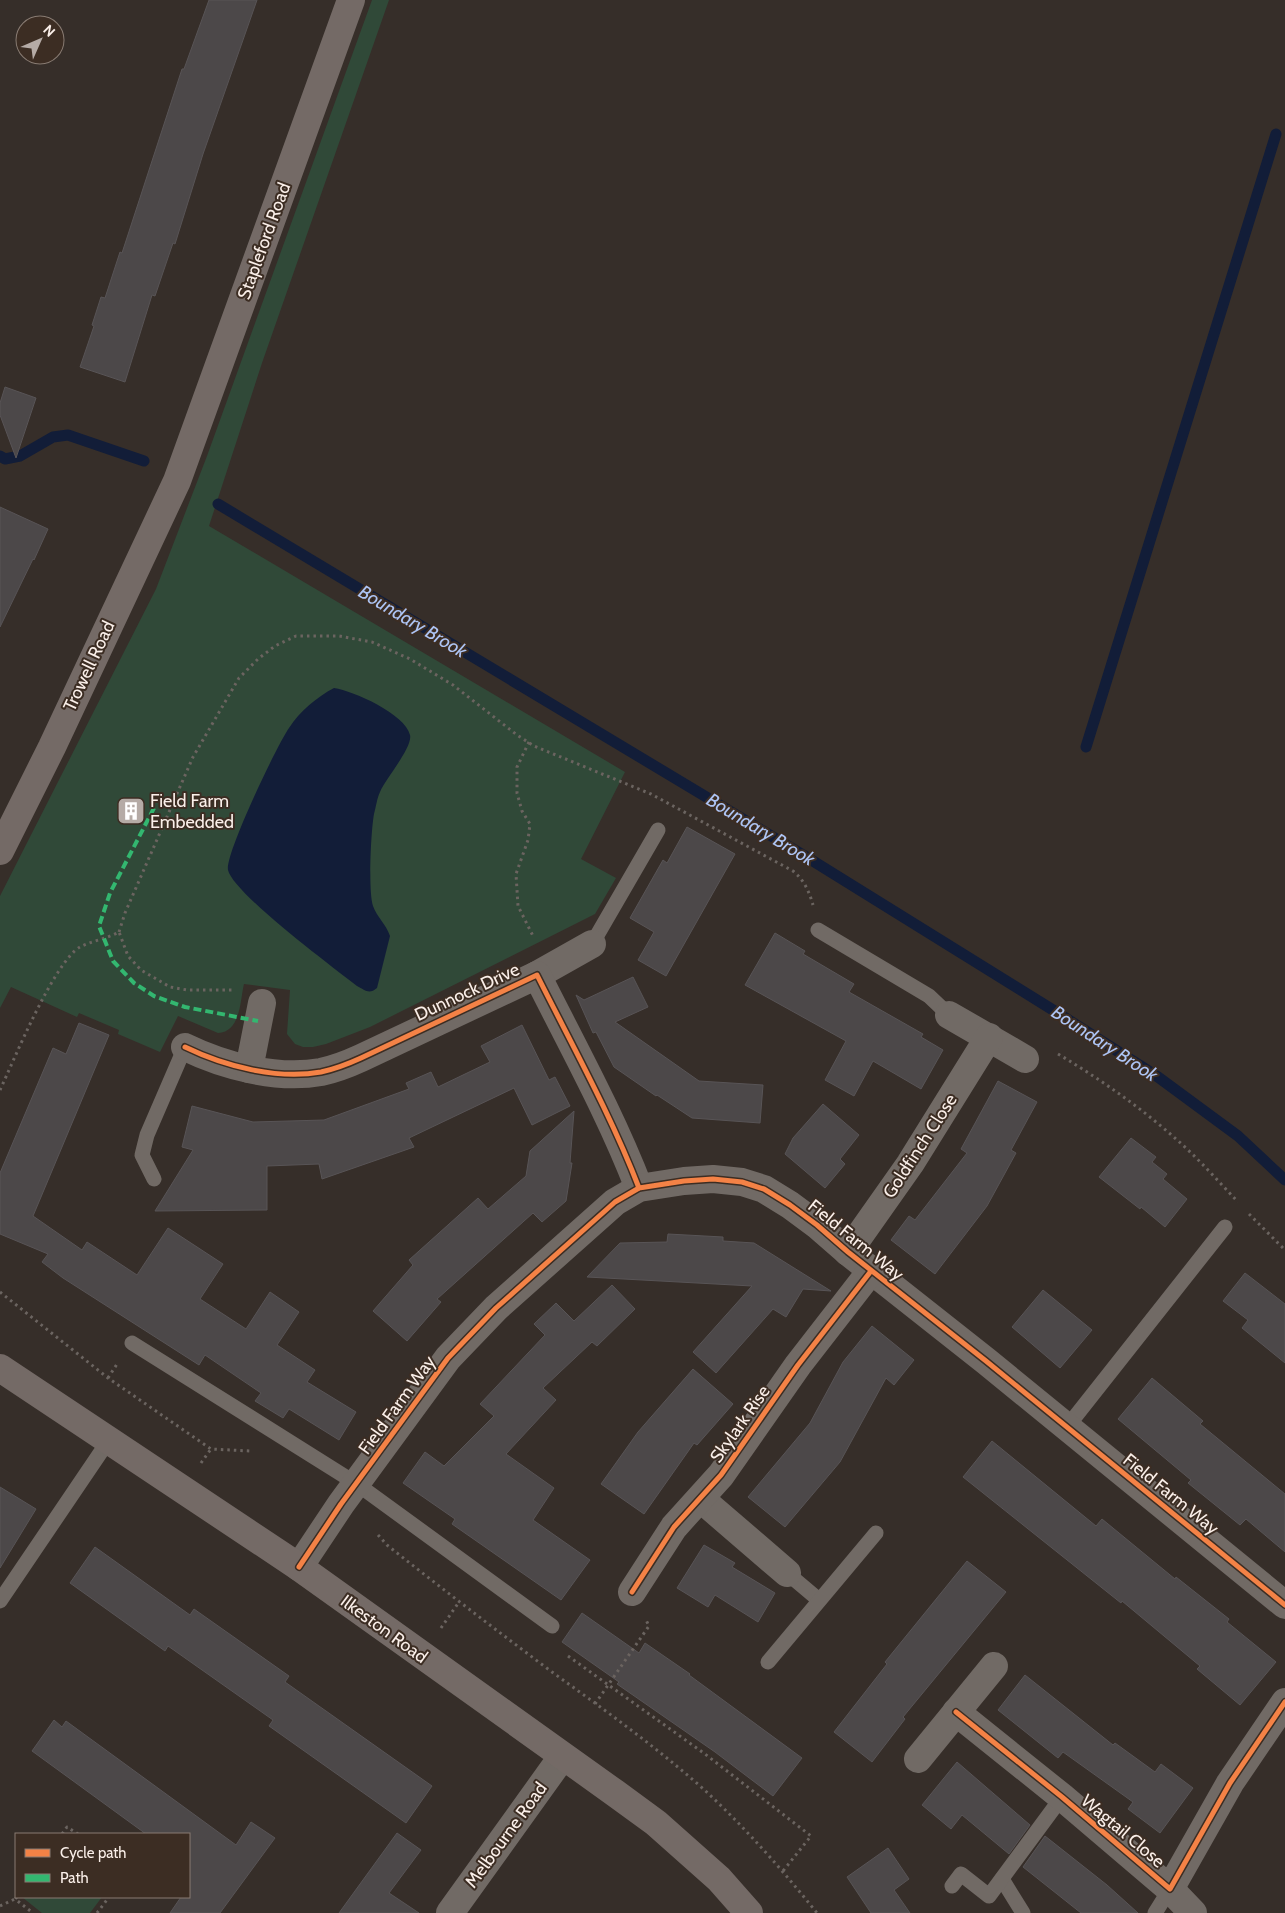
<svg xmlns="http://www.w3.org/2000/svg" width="1285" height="1913" font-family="Cabin,sans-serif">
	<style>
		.green { fill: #304938 }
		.water { fill: #121d38 }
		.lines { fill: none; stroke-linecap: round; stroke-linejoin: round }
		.stream { stroke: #121d38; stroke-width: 11 }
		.building { fill: #4c4849; stroke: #585456 }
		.path { stroke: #6b6460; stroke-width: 3; stroke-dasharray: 2.5 4; stroke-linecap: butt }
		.service { stroke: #716a65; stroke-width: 15 }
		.minor { stroke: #716a65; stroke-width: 28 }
		.tertiary { stroke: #716a65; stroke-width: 28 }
		.primary { stroke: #746a66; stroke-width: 28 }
		.quiet { stroke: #33b770; stroke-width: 4; stroke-dasharray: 8 4; stroke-linecap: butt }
		.cycleway-casing { stroke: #3c2d23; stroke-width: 8 }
		.cycleway { stroke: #f48246; stroke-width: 5 }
		.labels { text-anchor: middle; stroke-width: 4; stroke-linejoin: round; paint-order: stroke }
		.street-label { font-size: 18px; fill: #faefe9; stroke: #3c2d23 }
		.poi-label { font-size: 18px; fill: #faefe9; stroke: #3c2d23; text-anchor: start }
		.water-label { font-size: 19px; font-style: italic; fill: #adc4f4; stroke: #3c2d23 }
	</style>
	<rect width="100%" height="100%" fill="#362e29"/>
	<!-- green -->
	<g class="green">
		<path d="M372,0H389L262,363L209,526L625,772L581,859L616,878L595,914L370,1027L326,1044L313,1047H303L295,1044L287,1034L290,990L244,984C240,1000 241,1032 218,1033L178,1016L160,1052L118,1034L119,1030L79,1013L77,1017L11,987L0,1008V896L156,589L207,456Z"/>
		<polygon points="22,1897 102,1897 90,1913 42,1913"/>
	</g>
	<!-- water -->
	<path class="water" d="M334,688C354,691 405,714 410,735C413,747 386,778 380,792C377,798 376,807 374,814C371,830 368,892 373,906C377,917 386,924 390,936L377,988C369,995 365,990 357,986C334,968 233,893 228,870C225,854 277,745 289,728C300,711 317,697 334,688Z"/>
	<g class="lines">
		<!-- stream -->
		<g class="stream">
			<polyline points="0,456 5,459 20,456 53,437 68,435 144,461"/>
			<polyline points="218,504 813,861 1053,1010 1158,1077 1238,1136 1285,1180"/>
			<polyline points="1086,747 1276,134"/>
		</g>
	</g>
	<!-- building -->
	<g class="building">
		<polygon points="209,0 257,0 203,154 175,244 173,243 155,296 152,295 125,382 80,367 94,326 92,325 101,297 105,298 120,252 122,253 182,69 184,69"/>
		<polygon points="5,387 36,398 16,458 0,415 0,403"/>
		<polygon points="0,507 48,529 34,560 33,559 0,627"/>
		<polygon points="687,827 735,854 666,976 638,960 654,932 630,918 663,860 667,863"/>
		<polygon points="775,933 805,951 803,954 854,984 849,992 923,1034 921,1037 943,1050 921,1089 873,1061 854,1096 825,1080 846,1041 745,985"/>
		<polygon points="633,977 648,1007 615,1022 699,1081 763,1085 760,1123 692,1118 657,1095 656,1096 614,1067 596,1032 593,1033 576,995 584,1000"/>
		<polygon points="79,1023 109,1035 33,1216 82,1250 87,1242 137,1275 168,1228 223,1264 200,1299 246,1329 270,1292 299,1312 277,1345 315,1370 307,1382 356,1412 339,1440 289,1409 283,1418 255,1401 261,1393 205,1355 199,1365 63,1278 42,1262 48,1254 0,1234 0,1173 53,1048 66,1054"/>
		<polygon points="522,1025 549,1080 555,1077 570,1106 532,1125 514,1088 409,1138 414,1147 322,1179 319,1164 267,1166 267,1210 155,1211 193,1150 182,1147 192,1106 253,1122 324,1120 409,1089 406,1083 431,1072 438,1087 490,1062 481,1046"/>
		<polygon points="998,1081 1037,1102 1011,1150 1016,1153 987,1206 935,1274 891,1240 909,1216 915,1220 967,1153 961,1149"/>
		<polygon points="823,1104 859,1135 840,1159 845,1164 825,1188 785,1154 793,1138"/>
		<polygon points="574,1111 570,1163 572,1163 566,1201 542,1222 533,1213 437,1299 441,1302 407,1341 373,1311 413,1265 409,1260 478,1198 488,1209 526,1176 530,1151"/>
		<polygon points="1131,1138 1156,1157 1152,1162 1167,1174 1163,1179 1187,1199 1165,1227 1141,1207 1140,1209 1099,1177"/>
		<polygon points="668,1234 723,1237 723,1241 754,1243 831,1291 803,1289 786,1317 773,1309 716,1373 693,1352 752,1286 587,1277 620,1243 667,1242"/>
		<polygon points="1245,1273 1285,1304 1285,1363 1242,1328 1248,1320 1223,1301"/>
		<polygon points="612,1285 635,1309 597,1346 592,1342 543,1388 556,1400 506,1454 554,1488 533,1520 590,1560 561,1600 452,1524 455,1519 403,1483 425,1452 444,1466 494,1416 480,1404 545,1335 534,1324 556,1303 574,1321"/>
		<polygon points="1043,1290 1092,1330 1060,1368 1012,1327"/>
		<polygon points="872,1326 914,1360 894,1385 886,1378 840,1462 785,1527 748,1497 810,1423 843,1362"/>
		<polygon points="693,1369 733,1404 697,1445 694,1443 644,1514 601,1484 638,1432"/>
		<polygon points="1152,1378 1203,1421 1200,1424 1285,1494 1285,1552 1246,1519 1240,1525 1188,1483 1191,1480 1118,1419"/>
		<polygon points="992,1441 1096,1526 1102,1519 1175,1579 1176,1577 1229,1619 1227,1622 1276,1662 1240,1705 1197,1669 1200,1666 1122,1601 1121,1603 963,1477"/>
		<polygon points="0,1487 36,1509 0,1568"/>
		<polygon points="704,1545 735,1563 732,1567 775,1593 758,1622 715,1595 708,1607 677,1588"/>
		<polygon points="95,1547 190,1615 194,1609 289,1676 285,1682 432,1786 406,1823 269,1726 273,1720 168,1646 165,1651 70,1583"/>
		<polygon points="967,1561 1006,1592 903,1717 905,1719 872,1762 834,1732 887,1664 885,1662"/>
		<polygon points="582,1613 639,1653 645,1643 690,1674 689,1675 802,1758 773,1796 715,1752 617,1684 619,1682 562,1642"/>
		<polygon points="1025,1675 1113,1745 1115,1743 1155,1772 1161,1764 1193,1788 1160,1833 1128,1809 1133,1802 1063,1752 1058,1758 998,1710"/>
		<polygon points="54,1720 62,1727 66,1721 236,1845 251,1822 275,1838 220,1913 170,1913 181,1897 189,1897 189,1834 146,1834 32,1751"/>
		<polygon points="957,1762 1030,1825 1009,1854 962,1815 951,1829 922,1805"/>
		<polygon points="397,1833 421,1850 389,1893 419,1913 339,1913"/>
		<polygon points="1045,1836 1107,1885 1138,1913 1081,1913 1023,1867"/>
		<polygon points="888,1848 909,1879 894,1890 910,1913 871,1913 847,1877"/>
	</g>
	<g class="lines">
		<!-- path -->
		<g class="path">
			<polyline points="529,742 517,767 517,793 522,811 530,824 528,840 516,874 518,906 534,938"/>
			<path d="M119,932L125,913L193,757L239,678L258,659L275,646L296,636H339L372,642L410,659L453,685L517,735L534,746L651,794L793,871C804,880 809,891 813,905"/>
			<path d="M1058,1054C1100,1079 1140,1107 1176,1139C1198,1158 1218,1181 1238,1202"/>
			<path d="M0,1090C14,1060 54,962 80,947C91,941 106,939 119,932L128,956L141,970L170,987L187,990H232"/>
			<polyline points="1249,1214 1285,1250"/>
			<polyline points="0,1292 108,1378 211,1449 250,1451"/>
			<polyline points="108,1378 117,1364"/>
			<polyline points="201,1463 211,1449"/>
			<path d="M378,1535L387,1545C441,1588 496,1630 552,1672C602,1708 652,1744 699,1785C742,1824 780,1867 817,1913"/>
			<polyline points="441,1628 459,1602"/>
			<polyline points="568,1656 705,1754 811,1836 783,1871"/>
			<polyline points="595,1704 649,1626 646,1620"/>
			<polyline points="62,1834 67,1827 78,1834"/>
			<polyline points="17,1897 15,1899 33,1913"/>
			<polyline points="0,1906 15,1899"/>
			<polyline points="97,1913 109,1897"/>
		</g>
		<!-- service -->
		<g class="service">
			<polyline points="818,930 929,996 949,1015"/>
			<polyline points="592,944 658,830"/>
			<polyline points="154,1179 142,1155 147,1135 185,1047"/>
			<polyline points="132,1343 357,1484 552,1626"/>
			<polyline points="1067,1427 1225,1227"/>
			<polyline points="787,1573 819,1600"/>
			<polyline points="0,1601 109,1440"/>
			<polyline points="768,1662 876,1533"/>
			<polyline points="1002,1879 1023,1913"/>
			<polyline points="952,1886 961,1874 989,1896 1062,1797"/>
			<polyline points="1155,1913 1170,1889"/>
		</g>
		<!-- minor -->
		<g class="minor">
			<polyline points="537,975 592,944"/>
			<polyline points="949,1015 1025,1059"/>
			<path d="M185,1047C224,1066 277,1080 321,1072C335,1069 348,1064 361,1058L537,975C572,1045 611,1115 639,1188"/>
			<polyline points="249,1069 262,1003"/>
			<polyline points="848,1252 910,1164 989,1037"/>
			<polyline points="701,1499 787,1573"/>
			<polyline points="299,1567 341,1504 448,1358 496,1308 615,1202 639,1188 684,1181 713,1179 742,1182 764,1189 790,1205 817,1225 848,1252 986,1361 1285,1605"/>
			<polyline points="632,1592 674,1527 721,1475 798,1365 871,1271"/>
			<polyline points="956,1712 1062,1797 1170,1889 1230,1783 1285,1702"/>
			<polyline points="918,1759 994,1666"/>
			<polyline points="1170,1889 1193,1913"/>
		</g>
		<!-- tertiary -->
		<polyline class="tertiary" points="450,1913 562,1757"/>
		<!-- primary -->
		<g class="primary">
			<polyline points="0,851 52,747 177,481 351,0"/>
			<polyline points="0,1368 299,1567 615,1793 656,1823 719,1879 749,1913"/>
		</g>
		<!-- quiet -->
		<polyline class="quiet" points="154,808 110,893 99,926 113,961 134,983 154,996 185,1007 258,1021"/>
		<defs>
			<g id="cycleway">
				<path d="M185,1047C224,1066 277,1080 321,1072C335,1069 348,1064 361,1058L537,975C572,1045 611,1115 639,1188"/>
				<polyline points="299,1567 341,1504 448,1358 496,1308 615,1202 639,1188 684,1181 713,1179 742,1182 764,1189 790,1205 817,1225 848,1252 986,1361 1285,1605"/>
				<polyline points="632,1592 674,1527 721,1475 798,1365 871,1271"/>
				<polyline points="956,1712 1062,1797 1170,1889 1230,1783 1285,1702"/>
			</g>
		</defs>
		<!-- cycleway casing -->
		<use href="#cycleway" class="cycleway-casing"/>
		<!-- cycleway -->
		<use href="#cycleway" class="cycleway"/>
	</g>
	<!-- icons -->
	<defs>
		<symbol id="building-square" viewBox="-11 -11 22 22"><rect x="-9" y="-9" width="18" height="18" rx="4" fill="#b5aba6" stroke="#3c2d23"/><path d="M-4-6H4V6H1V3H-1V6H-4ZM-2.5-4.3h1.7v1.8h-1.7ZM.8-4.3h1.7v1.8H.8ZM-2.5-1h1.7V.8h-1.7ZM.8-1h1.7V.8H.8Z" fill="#fff"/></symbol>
	</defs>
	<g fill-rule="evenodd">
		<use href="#building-square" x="115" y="795" width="32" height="32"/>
	</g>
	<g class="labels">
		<!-- street labels -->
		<g class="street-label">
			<text transform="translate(264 241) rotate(-70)" y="6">Stapleford Road</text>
			<text transform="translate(89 666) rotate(-65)" y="6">Trowell Road</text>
			<text transform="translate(467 992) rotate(-25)" y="6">Dunnock Drive</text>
			<text transform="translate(920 1146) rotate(-57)" y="6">Goldfinch Close</text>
			<text transform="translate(856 1240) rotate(39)" y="6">Field Farm Way</text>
			<text transform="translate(397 1405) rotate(-54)" y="6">Field Farm Way</text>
			<text transform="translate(740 1424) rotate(-55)" y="6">Skylark Rise</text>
			<text transform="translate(1171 1494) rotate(39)" y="6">Field Farm Way</text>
			<text transform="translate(384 1629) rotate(36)" y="6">Ilkeston Road</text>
			<text transform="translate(1123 1831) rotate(40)" y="6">Wagtail Close</text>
			<text transform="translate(506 1835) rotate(-54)" y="6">Melbourne Road</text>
		</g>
		<!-- poi labels -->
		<g class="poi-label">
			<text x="150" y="807">Field Farm<tspan x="150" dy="21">Embedded</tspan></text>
		</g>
		<!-- water labels -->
		<g class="water-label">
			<text transform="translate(413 621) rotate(31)" y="7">Boundary Brook</text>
			<text transform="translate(761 829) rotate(31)" y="7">Boundary Brook</text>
			<text transform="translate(1105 1043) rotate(33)" y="7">Boundary Brook</text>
		</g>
	</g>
	<!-- legend -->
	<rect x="15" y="1833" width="175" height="65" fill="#3c2d23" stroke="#887b72"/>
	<rect x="25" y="1849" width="25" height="8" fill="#f48246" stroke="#887b72"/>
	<text x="60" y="1858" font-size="15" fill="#faefe9">Cycle path</text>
	<rect x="25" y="1874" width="25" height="8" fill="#33b770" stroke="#887b72"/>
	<text x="60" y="1883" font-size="15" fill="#faefe9">Path</text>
	<!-- north arrow -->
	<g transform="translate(40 40) rotate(45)"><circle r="24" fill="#3c2d23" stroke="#887b72"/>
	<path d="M0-4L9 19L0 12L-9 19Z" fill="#b5aba6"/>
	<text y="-8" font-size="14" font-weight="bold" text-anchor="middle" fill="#faefe9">N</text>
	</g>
</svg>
